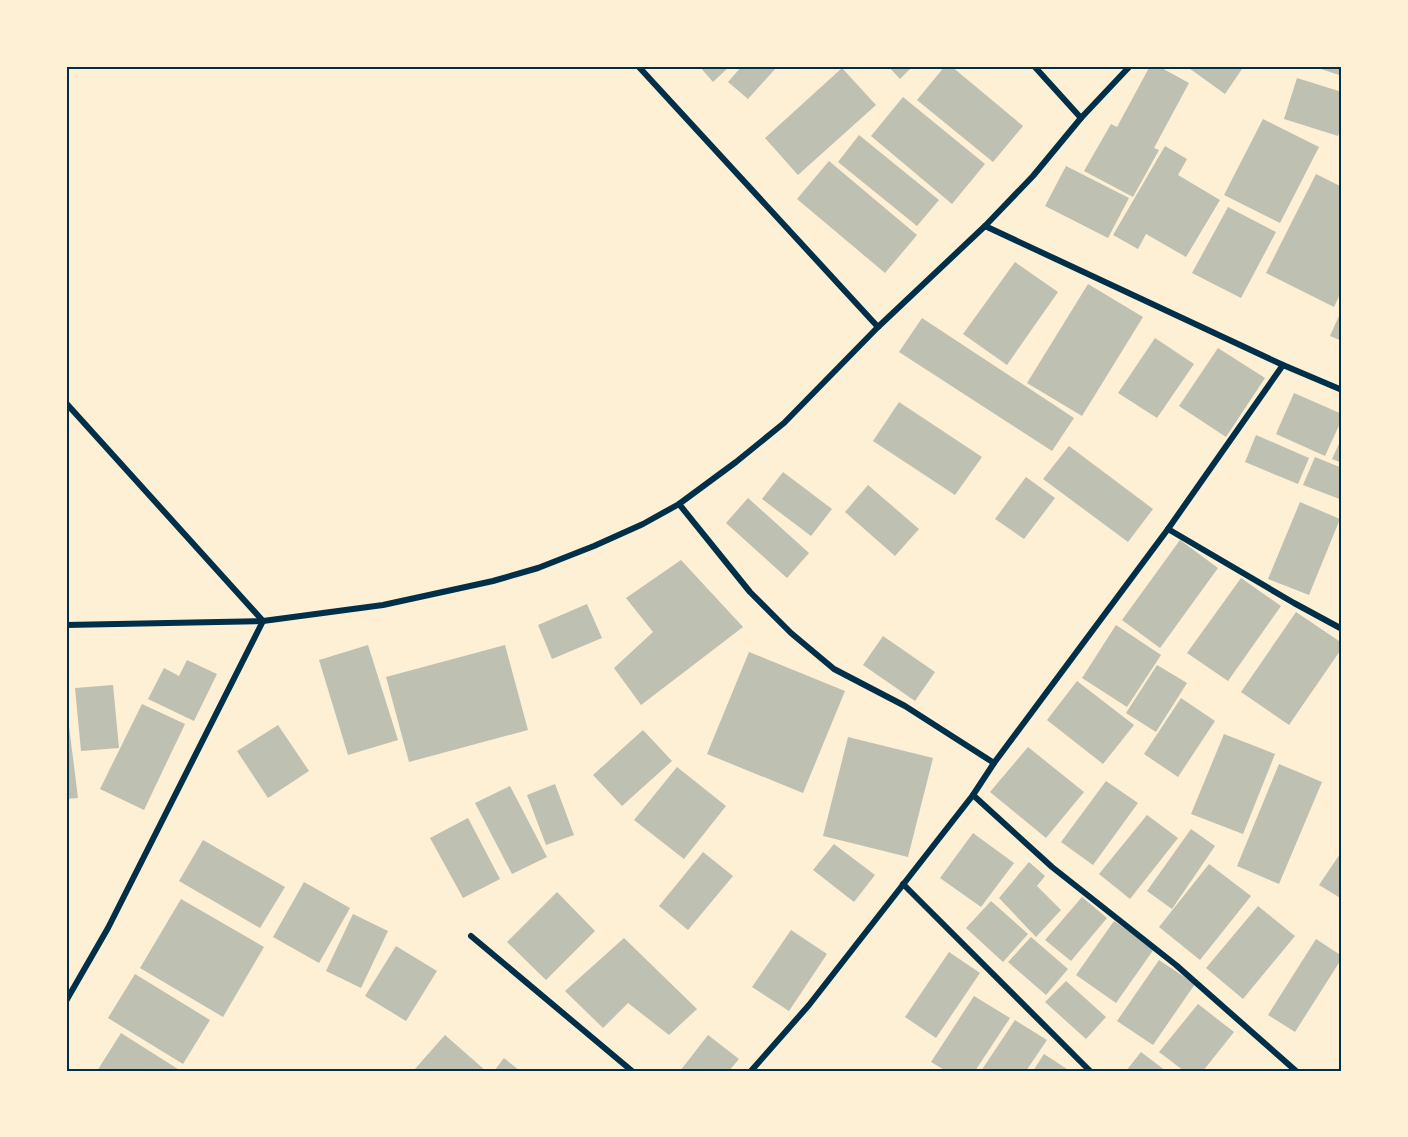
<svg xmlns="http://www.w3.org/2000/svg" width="1408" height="1137" font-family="Quicksand,sans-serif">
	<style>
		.building { fill: #bec0b2 }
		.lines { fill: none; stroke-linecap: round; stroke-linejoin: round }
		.minor { stroke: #003049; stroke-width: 6 }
		.neatline { fill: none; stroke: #003049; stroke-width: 2 }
	</style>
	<rect width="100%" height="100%" fill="#fdf0d5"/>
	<!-- building -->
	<g class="building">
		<polygon points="699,66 730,66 713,82"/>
		<polygon points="742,66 773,66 776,68 748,99 728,82"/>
		<polygon points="888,66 913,66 900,79"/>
		<polygon points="945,66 951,66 1023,126 993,162 917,100"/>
		<polygon points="1150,66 1158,66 1189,83 1154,148 1159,150 1133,197 1084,171 1111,124 1117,127"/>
		<polygon points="1186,66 1244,66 1225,94"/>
		<polygon points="1322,66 1342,66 1342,76 1321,69"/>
		<polygon points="842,68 876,105 798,175 765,138"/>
		<polygon points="1297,78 1342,92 1342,122 1338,136 1284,119"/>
		<polygon points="903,97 985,164 952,204 871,136"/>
		<polygon points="1263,119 1319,147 1280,223 1224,195"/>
		<polygon points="859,135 939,200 917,226 838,162"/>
		<polygon points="1165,146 1187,159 1178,175 1220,200 1186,257 1146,234 1138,249 1113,235"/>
		<polygon points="829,161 917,235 885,273 797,199"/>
		<polygon points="1066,166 1129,198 1108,238 1045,206"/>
		<polygon points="1316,174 1342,187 1342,290 1334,307 1266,273"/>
		<polygon points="1228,207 1276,232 1241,298 1192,273"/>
		<polygon points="1015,262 1058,292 1007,365 963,334"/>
		<polygon points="1088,284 1143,317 1082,416 1027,383"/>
		<polygon points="1342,309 1342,341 1330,336"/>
		<polygon points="922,318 1074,418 1052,451 899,352"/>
		<polygon points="1155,338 1194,364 1157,418 1118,393"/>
		<polygon points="1218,348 1265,378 1226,437 1179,406"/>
		<polygon points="1294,393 1342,414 1342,419 1325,456 1276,434"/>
		<polygon points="899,402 982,457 955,495 873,441"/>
		<polygon points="1256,435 1309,458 1298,484 1245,462"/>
		<polygon points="1342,437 1342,463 1332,459"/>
		<polygon points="1069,446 1153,509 1128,542 1043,479"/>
		<polygon points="1315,457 1342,468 1342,500 1303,485"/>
		<polygon points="783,472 832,509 811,536 762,499"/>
		<polygon points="1026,477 1055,498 1024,539 995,519"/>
		<polygon points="868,485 919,529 895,556 845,512"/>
		<polygon points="748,498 809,553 787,578 726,523"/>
		<polygon points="1300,502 1340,519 1309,595 1268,579"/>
		<polygon points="1180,540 1218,568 1160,648 1122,620"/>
		<polygon points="681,560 743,627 641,705 614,668 653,632 626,598"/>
		<polygon points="1241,578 1281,606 1228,681 1187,653"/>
		<polygon points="587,604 602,638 552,659 538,625"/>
		<polygon points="1296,612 1342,643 1342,648 1289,725 1241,692"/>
		<polygon points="1116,625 1161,655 1127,707 1082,678"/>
		<polygon points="883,636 935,672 915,701 863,665"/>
		<polygon points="368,645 398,740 348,755 319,660"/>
		<polygon points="505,645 528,730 409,762 386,677"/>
		<polygon points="749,652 845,691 803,793 707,754"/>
		<polygon points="187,660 217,674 194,721 148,699 164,668 179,676"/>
		<polygon points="1157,665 1187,683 1156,732 1126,713"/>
		<polygon points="1077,681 1134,725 1103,764 1047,720"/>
		<polygon points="113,685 119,748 81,751 75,688"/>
		<polygon points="1181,698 1215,721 1178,777 1144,754"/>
		<polygon points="142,704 185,724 144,810 100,789"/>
		<polygon points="278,725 309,771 268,798 237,751"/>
		<polygon points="69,726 78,798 66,799 66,727"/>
		<polygon points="643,730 672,761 622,806 593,775"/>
		<polygon points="1224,734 1275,754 1243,834 1191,814"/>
		<polygon points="848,737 933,758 908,857 823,836"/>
		<polygon points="1028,747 1084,792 1046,838 990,792"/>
		<polygon points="1279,764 1322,782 1279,884 1237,866"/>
		<polygon points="677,767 726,806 684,859 634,820"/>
		<polygon points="1106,781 1138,803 1093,865 1061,842"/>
		<polygon points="555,784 574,835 546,845 527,795"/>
		<polygon points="510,786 547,857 512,874 475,803"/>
		<polygon points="1147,815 1178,838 1130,899 1099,874"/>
		<polygon points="468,818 500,879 463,898 430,838"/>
		<polygon points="1191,829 1215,846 1172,909 1147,891"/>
		<polygon points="973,833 1014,863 981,907 940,878"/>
		<polygon points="203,840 285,887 260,928 179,881"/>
		<polygon points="834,844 875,875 854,902 813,870"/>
		<polygon points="1342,851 1342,899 1319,885"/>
		<polygon points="703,852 733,876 688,930 659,906"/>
		<polygon points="1029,862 1045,876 1037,886 1061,910 1036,937 999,898"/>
		<polygon points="1209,864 1251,896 1200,960 1159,927"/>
		<polygon points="304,882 350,908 319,963 273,937"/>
		<polygon points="557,892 595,931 546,980 507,942"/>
		<polygon points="1082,897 1107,918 1071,961 1045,940"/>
		<polygon points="181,899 264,947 223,1017 140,968"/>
		<polygon points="991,901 1028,934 1003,962 966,928"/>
		<polygon points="1258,906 1295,936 1243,999 1206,968"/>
		<polygon points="353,914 388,931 361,988 326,971"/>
		<polygon points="1114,921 1154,949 1116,1003 1076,975"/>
		<polygon points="791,930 827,954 789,1011 752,987"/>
		<polygon points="1031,937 1068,969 1046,995 1008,962"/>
		<polygon points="624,938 697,1009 669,1035 628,1003 603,1028 565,991"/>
		<polygon points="1316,939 1342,956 1342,958 1295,1032 1268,1015"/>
		<polygon points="396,946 437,971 406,1021 365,996"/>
		<polygon points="949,952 980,973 936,1038 905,1017"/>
		<polygon points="1159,960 1195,984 1153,1045 1117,1021"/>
		<polygon points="135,974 210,1020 183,1064 108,1018"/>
		<polygon points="1066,981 1106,1017 1086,1039 1045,1002"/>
		<polygon points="974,996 1010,1018 975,1071 946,1071 931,1062"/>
		<polygon points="1198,1004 1234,1032 1203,1071 1184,1071 1159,1052"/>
		<polygon points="1015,1020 1047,1040 1026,1071 981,1071"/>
		<polygon points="121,1033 181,1071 97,1071"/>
		<polygon points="445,1035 486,1071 414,1070"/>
		<polygon points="708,1035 739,1059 729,1071 680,1071"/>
		<polygon points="1141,1052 1166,1071 1126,1071"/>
		<polygon points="1044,1054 1070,1071 1033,1071"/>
		<polygon points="504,1058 520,1071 494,1071"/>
	</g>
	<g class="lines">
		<!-- minor -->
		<g class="minor">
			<polyline points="638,66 878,327"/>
			<polyline points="1034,66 1081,118"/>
			<polyline points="985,226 1283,365 1342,390"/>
			<polyline points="66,403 263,621 108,928 66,1001"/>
			<polyline points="679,504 750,592 791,633 834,669 905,706 994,763"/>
			<polyline points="1168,529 1294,603 1342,629"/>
			<polyline points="66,625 263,621 383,605 493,581 538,568 594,546 643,524 679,504 736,462 784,423 878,327 985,226 1033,176 1081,118 1130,66"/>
			<polyline points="973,795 1052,867 1176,965 1296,1071"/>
			<polyline points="903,884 1090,1071"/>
			<polyline points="471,936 632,1071"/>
			<polyline points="751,1071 809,1005 973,795 994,763 1168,529 1283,365"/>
		</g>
	</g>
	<!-- border -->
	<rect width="1408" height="1137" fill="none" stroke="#fdf0d5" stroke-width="135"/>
	<rect x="68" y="68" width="1272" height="1002" class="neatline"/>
</svg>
